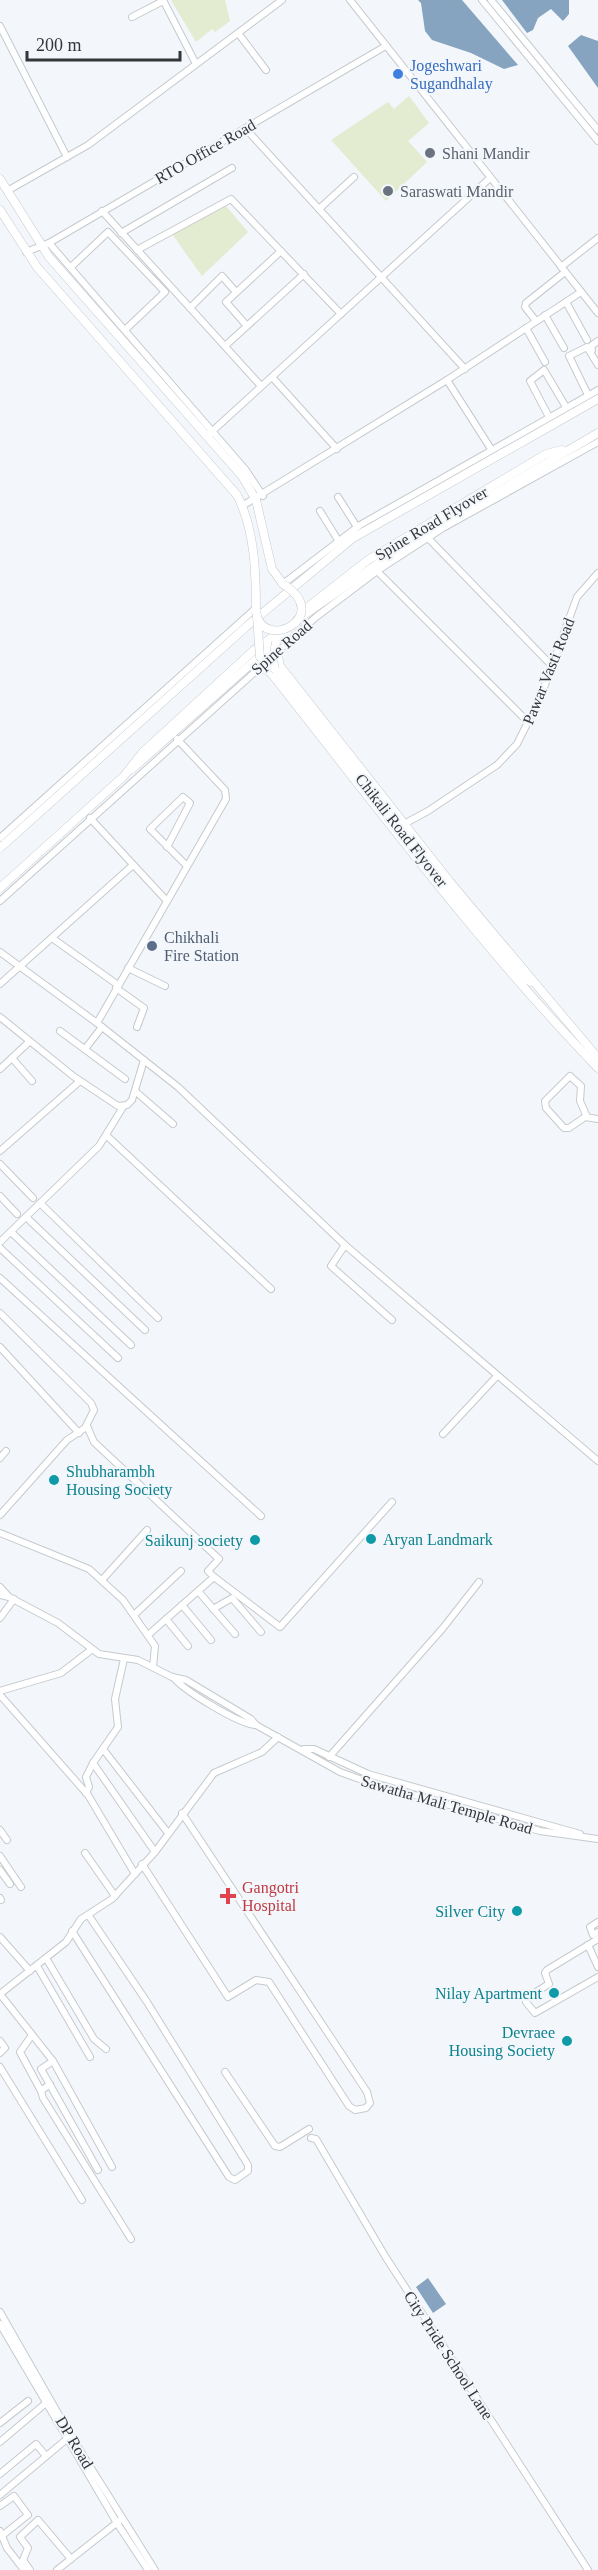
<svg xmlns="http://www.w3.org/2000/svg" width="598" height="2570" font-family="Georgia,serif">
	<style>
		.green { fill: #e3ecd0 }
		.water { fill: #86a4c0 }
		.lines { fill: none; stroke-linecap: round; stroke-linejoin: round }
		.minor-casing { stroke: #c5cace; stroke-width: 8 }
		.major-casing { stroke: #c5cace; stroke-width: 9 }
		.minor { stroke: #fff; stroke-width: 6 }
		.major { stroke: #fff; stroke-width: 8 }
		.major-bridge-casing { stroke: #c5cace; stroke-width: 9; stroke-linecap: butt }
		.major-bridge { stroke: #fff; stroke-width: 8 }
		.shop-dot { fill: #3f7fe0; stroke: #f3f7fb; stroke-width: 2 }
		.worship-dot { fill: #6b7280; stroke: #f3f7fb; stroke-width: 2 }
		.service-dot { fill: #5c6f8a; stroke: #f3f7fb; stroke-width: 2 }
		.culture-dot { fill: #0f9aa8; stroke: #f3f7fb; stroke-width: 2 }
		.health-dot { fill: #e0444e; stroke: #f3f7fb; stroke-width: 2 }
		.labels { text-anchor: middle; stroke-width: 4.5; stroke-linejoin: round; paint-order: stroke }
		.shop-label { font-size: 16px; fill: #366cbe; stroke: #f3f7fb; text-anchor: start }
		.street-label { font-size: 16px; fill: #353638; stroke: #f3f7fb }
		.worship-label { font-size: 16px; fill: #5b616d; stroke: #f3f7fb; text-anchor: start }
		.service-label { font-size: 16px; fill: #4e5e75; stroke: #f3f7fb; text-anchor: start }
		.culture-label { font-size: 16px; fill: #0d838f; stroke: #f3f7fb; text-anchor: end }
		.health-label { font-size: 16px; fill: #be3a42; stroke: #f3f7fb; text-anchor: start }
	</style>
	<rect width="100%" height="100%" fill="#f3f7fb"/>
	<!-- green -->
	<g class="green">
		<polygon points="171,0 225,0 230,21 215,32 212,29 196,42"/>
		<polygon points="409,96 429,123 408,141 427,162 386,201 331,140 388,102 394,109"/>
		<polygon points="226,206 248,232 202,276 172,234"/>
	</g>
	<!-- water -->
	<g class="water">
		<polygon points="418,0 462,0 518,65 504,69 471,53 432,40 425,31 421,3"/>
		<polygon points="502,0 569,0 569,14 563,21 551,9 538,18 533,30 527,33"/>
		<polygon points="581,35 598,41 598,88 568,46"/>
		<polygon points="428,2278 446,2304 433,2313 416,2287"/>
	</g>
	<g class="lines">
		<defs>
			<g id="minor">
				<polyline points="163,0 196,64"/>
				<polyline points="350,0 598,313"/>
				<polyline points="482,0 598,141"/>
				<polyline points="491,0 598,130"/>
				<polyline points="132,17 163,1"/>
				<polyline points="0,26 67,157"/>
				<polyline points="238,33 266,70"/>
				<polyline points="245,128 465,369"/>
				<polyline points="7,191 88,145 282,0"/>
				<polyline points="319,209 354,177"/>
				<polyline points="102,211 261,386"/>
				<polyline points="121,233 232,168"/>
				<polyline points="49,243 245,469 263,496"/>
				<polyline points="137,250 231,199 341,314"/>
				<polyline points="26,252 49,243 384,47"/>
				<polyline points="71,267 108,232 165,292 126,329"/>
				<polyline points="561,267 598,238"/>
				<polyline points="566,302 587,340"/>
				<polyline points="190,308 222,276 236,292"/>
				<polyline points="545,315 564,348"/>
				<polyline points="536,321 525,307 526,303 565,272"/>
				<polyline points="247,326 226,302 281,251"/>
				<polyline points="526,328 545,362"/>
				<polyline points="225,346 304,274"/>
				<polyline points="592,350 591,346 598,341"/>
				<polyline points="272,377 337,449"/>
				<polyline points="447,380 491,449"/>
				<polyline points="588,395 569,356 587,347 598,365"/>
				<polyline points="549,417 530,381 544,370 566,407"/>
				<polyline points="207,436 490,178"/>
				<polyline points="338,497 357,527"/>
				<polyline points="242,506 447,380 581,292"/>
				<polyline points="320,511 338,540"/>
				<polyline points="428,538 552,666"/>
				<polyline points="377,571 528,722"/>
				<polyline points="283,584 360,525 598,390"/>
				<polyline points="90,818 166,900"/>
				<polyline points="404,824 428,811 497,765 517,744 541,696 577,597 598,573"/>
				<polyline points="0,838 256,608"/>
				<polyline points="167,847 190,803 183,797 150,829 186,865"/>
				<polyline points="0,901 316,617 377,571 443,528 598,442"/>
				<polyline points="52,938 118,985"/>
				<polyline points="0,952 97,1023 178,1087 345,1245 598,1461"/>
				<polyline points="128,968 165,986"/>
				<polyline points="0,984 133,865"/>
				<polyline points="116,988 144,1008 137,1027"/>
				<polyline points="0,1017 73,1076 118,1106 127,1105 132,1100 144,1060"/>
				<polyline points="97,1023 226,799 225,790 177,739"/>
				<polyline points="60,1031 125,1079"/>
				<polyline points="85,1049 102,1027"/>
				<polyline points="12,1058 32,1081"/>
				<polyline points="0,1069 29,1042"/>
				<polyline points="135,1091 173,1124"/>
				<polyline points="587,1117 580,1101 581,1086 570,1076 545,1101 546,1108 564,1128 569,1128 585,1117 598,1119"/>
				<polyline points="107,1136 271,1289"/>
				<polyline points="0,1151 80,1081"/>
				<polyline points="0,1164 33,1198"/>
				<polyline points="0,1196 17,1214"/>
				<polyline points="40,1203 158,1318"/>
				<polyline points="26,1217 145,1330"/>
				<polyline points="11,1232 131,1345"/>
				<polyline points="0,1242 99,1146 123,1107"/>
				<polyline points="345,1245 331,1266 392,1320"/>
				<polyline points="0,1248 118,1358"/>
				<polyline points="0,1278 261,1516"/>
				<polyline points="0,1313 91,1403 94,1410 85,1428 67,1440 0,1515"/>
				<polyline points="0,1347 79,1433"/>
				<polyline points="87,1426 94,1442 219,1559 208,1571 214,1577 148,1635"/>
				<polyline points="443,1434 497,1376"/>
				<polyline points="0,1458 6,1451"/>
				<polyline points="0,1533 89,1569 123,1600 155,1646 153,1667"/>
				<polyline points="214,1577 280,1627 392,1502"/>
				<polyline points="102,1580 147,1530"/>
				<polyline points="0,1587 9,1597"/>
				<polyline points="198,1591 235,1634"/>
				<polyline points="0,1595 9,1597 58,1623 99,1654 138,1660 172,1677 186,1680 251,1719 256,1725 340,1772 365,1781 540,1831 598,1839"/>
				<polyline points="182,1605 211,1640"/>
				<polyline points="213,1609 232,1598 261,1632"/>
				<polyline points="134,1615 181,1571"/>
				<polyline points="0,1618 14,1599"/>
				<polyline points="166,1619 188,1646"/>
				<polyline points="124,1659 115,1699 118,1727 93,1763 155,1852"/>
				<path d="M173,1677C183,1690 240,1725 256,1725"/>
				<polyline points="0,1691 61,1673 91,1650"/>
				<polyline points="0,1695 88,1795 135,1874"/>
				<polyline points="103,1749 168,1833"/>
				<polyline points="304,1749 314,1749 368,1774 580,1834"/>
				<polyline points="329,1757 443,1628 479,1582"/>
				<polyline points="86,1793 89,1787 86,1777 93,1763"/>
				<polyline points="0,1830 7,1840"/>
				<polyline points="85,1853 115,1896"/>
				<polyline points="0,1856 21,1887"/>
				<polyline points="142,1864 228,1997 256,1980 269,1982 349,2106 355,2110 366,2108 370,2103 367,2092 182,1813"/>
				<polyline points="0,1870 10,1884"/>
				<polyline points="0,1898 1,1900"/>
				<polyline points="598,1922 590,1927 593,1935 598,1932"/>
				<polyline points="72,1931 229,2177 235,2180 248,2171 248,2165 147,2002 89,1916"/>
				<polyline points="0,1937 30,1971"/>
				<polyline points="598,1939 547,1970 545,1973 549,1984 526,1998 526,2002 535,2013 598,1977"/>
				<polyline points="588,1945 598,1967"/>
				<polyline points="46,1958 94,2039 106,2049"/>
				<polyline points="37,1966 90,2057"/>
				<polyline points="0,1994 66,1942 81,1919 112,1899 155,1852 214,1773 262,1752 278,1737"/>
				<polyline points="0,1994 53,2061"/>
				<polyline points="32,2035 20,2052 41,2091"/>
				<polyline points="0,2041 5,2048 0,2053"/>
				<polyline points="0,2067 82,2200"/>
				<polyline points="225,2072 275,2146 280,2147 309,2129"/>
				<polyline points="50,2084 41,2091 43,2098 131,2239"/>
				<polyline points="311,2138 316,2139 385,2256 588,2570"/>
				<polyline points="98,2170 41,2069 53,2061 112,2167"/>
				<polyline points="0,2312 71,2436 155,2570"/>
				<polyline points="0,2324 117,2523 148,2570"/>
				<polyline points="0,2423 28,2401"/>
				<polyline points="0,2442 46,2403"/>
				<polyline points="0,2474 36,2444 46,2456"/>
				<polyline points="0,2495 68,2438"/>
				<polyline points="0,2506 14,2496 28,2515 3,2535"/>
				<polyline points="0,2531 7,2548 24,2570"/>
				<polyline points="30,2570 23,2560 28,2548 20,2537 38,2520 71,2559"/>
				<polyline points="57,2570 119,2521"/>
			</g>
			<g id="major">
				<polyline points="0,179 49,257 242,476 256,500 272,569 283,584"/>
				<path d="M0,210L37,267L237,495C255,530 256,573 256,612"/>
				<polyline points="308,607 368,560 546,454 562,450"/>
				<polyline points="297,620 393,553 598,433"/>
				<polyline points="277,651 280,666 450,882 598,1058"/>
				<path d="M260,665L271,673C377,807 479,945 598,1068"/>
				<polyline points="276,670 445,885 523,977 531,982"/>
				<polyline points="132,769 287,632"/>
				<polyline points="0,848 247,626 353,538 598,399"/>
				<polyline points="0,888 124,776 143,752 254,650 284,629"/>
			</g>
		</defs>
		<!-- minor casing -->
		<use href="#minor" class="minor-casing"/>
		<!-- major casing -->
		<use href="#major" class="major-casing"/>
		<!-- minor -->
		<use href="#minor" class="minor"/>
		<!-- major -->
		<use href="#major" class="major"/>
		<defs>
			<g id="major-bridge">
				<path d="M256,612C262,653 335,617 283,584"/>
				<polyline points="257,616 260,657 276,670"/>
				<polyline points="275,669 273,660 276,642"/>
			</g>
		</defs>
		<!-- major-bridge casing -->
		<use href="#major-bridge" class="major-bridge-casing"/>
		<!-- major-bridge -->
		<use href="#major-bridge" class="major-bridge"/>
	</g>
	<!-- markers -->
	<circle class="shop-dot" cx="398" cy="74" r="6"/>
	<g class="worship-dot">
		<circle cx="430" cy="153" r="6"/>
		<circle cx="388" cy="191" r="6"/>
	</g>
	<circle class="service-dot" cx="152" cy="946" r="6"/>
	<g class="culture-dot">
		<circle cx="54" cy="1480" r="6"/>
		<circle cx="371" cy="1539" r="6"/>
		<circle cx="255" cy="1540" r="6"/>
		<circle cx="517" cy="1911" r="6"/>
		<circle cx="554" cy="1993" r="6"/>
		<circle cx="567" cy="2041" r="6"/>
	</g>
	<path class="health-dot" d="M225 1887h6v6h6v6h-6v6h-6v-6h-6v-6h6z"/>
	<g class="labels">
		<!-- shop labels -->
		<g class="shop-label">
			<text x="410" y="71">Jogeshwari<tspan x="410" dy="18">Sugandhalay</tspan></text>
		</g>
		<!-- street labels -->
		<g class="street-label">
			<text transform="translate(205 151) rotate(-30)" y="6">RTO Office Road</text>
			<text transform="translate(431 523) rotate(-31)" y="6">Spine Road Flyover</text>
			<text transform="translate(281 647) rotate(-41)" y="6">Spine Road</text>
			<text transform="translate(548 671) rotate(-68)" y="6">Pawar Vasti Road</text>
			<text transform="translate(402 830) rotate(52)" y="6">Chikali Road Flyover</text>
			<text transform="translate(447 1804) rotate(16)" y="6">Sawatha Mali Temple Road</text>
			<text transform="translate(449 2355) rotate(57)" y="6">City Pride School Lane</text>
			<text transform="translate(75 2442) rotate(59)" y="6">DP Road</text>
		</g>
		<!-- worship labels -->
		<g class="worship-label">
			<text x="442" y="159">Shani Mandir</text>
			<text x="400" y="197">Saraswati Mandir</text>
		</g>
		<!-- service labels -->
		<g class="service-label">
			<text x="164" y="943">Chikhali<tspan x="164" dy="18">Fire Station</tspan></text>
		</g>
		<!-- culture labels -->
		<g class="culture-label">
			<text x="66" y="1477" text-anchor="start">Shubharambh<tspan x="66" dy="18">Housing Society</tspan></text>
			<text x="383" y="1545" text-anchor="start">Aryan Landmark</text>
			<text x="243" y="1546">Saikunj society</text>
			<text x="505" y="1917">Silver City</text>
			<text x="542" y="1999">Nilay Apartment</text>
			<text x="555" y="2038">Devraee<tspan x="555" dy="18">Housing Society</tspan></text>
		</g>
		<!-- health labels -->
		<g class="health-label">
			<text x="242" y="1893">Gangotri<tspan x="242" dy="18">Hospital</tspan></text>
		</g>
	</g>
	<!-- scale -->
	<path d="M27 51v9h153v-9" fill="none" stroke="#353638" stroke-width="3"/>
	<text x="36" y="51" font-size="18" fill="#353638" stroke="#f3f7fb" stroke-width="4.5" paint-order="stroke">200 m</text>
</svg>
